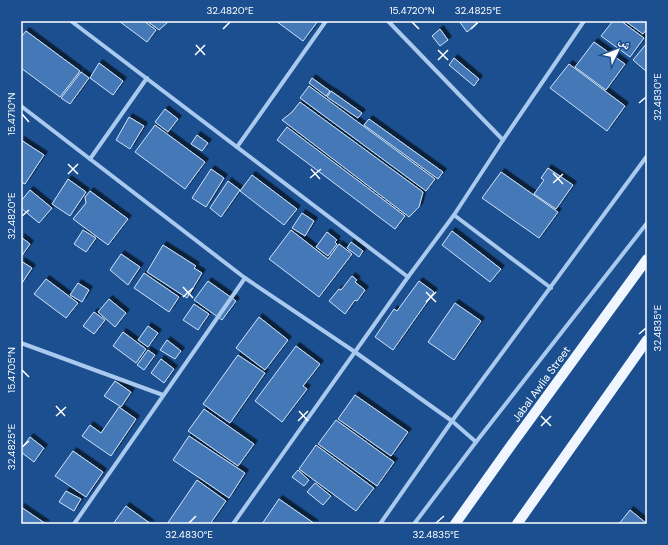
<svg xmlns="http://www.w3.org/2000/svg" width="668" height="545" font-family="'DM Sans','Noto Naskh Arabic',sans-serif">
	<style>
		.building { fill: #4478b7; stroke: #cfe3fa; filter: url(#shadow) }
		.lines { fill: none; stroke-linecap: round; stroke-linejoin: round }
		.street { stroke: #a9c9ee; stroke-width: 4 }
		.primary { stroke: #f0f6ff; stroke-width: 10 }
		.ticks { fill: none; stroke: #fff; stroke-width: 1.5 }
		.labels { text-anchor: middle; stroke-width: 3; stroke-linejoin: round; paint-order: stroke }
		.street-label { font-size: 11px; fill: #fff; stroke: #1b4f8f }
		.neatline { fill: none; stroke: #fff; stroke-width: 1.5 }
		.ticks-label { font-size: 10px; text-anchor: middle; fill: #fff }
	</style>
	<defs>
		<filter id="shadow"><feDropShadow dx="3.5" dy="-3.5" stdDeviation="0" flood-color="#0009"/></filter>
	</defs>
	<rect width="100%" height="100%" fill="#1b4f8f"/>
	<!-- building -->
	<g class="building">
		<polygon points="119,21 144,21 156,30 147,42"/>
		<polygon points="147,21 169,21 159,30"/>
		<polygon points="276,21 318,21 303,41"/>
		<polygon points="459,21 476,21 478,23 467,32"/>
		<polygon points="613,21 621,21 644,38 630,57 601,36"/>
		<polygon points="625,21 647,21 647,29 643,34"/>
		<polygon points="440,29 448,40 440,46 432,36"/>
		<polygon points="26,31 80,71 60,97 21,68 21,37"/>
		<polygon points="594,42 625,64 606,90 575,67"/>
		<polygon points="647,43 647,72 633,60"/>
		<polygon points="454,58 479,79 474,86 449,65"/>
		<polygon points="99,63 123,81 113,95 90,78"/>
		<polygon points="569,64 625,106 607,131 550,88"/>
		<polygon points="81,72 89,78 70,104 61,98"/>
		<polygon points="312,78 330,91 326,96 309,83"/>
		<polygon points="309,86 435,179 426,191 300,98"/>
		<polygon points="331,91 362,113 358,118 327,97"/>
		<polygon points="300,102 423,192 419,207 409,217 282,120 292,112"/>
		<polygon points="165,109 178,119 168,132 155,122"/>
		<polygon points="129,117 144,126 130,149 116,140"/>
		<polygon points="369,119 443,172 438,179 364,125"/>
		<polygon points="155,125 205,162 185,189 135,152"/>
		<polygon points="287,127 405,216 395,229 277,140"/>
		<polygon points="197,135 208,143 202,151 191,144"/>
		<polygon points="21,140 44,155 25,184 21,182"/>
		<polygon points="548,168 573,185 556,209 534,194 544,180 541,178"/>
		<polygon points="211,169 224,178 206,207 192,198"/>
		<polygon points="501,172 558,212 539,238 482,198"/>
		<polygon points="252,175 297,209 284,225 240,191"/>
		<polygon points="68,179 86,192 70,216 52,204"/>
		<polygon points="228,181 240,190 221,217 210,208"/>
		<polygon points="30,190 52,208 39,223 21,208 21,201"/>
		<polygon points="90,191 128,219 108,245 73,219 86,203 85,197"/>
		<polygon points="302,213 314,221 305,236 292,228"/>
		<polygon points="83,230 96,238 86,252 74,244"/>
		<polygon points="291,230 328,259 339,244 352,254 319,297 269,259"/>
		<polygon points="452,231 501,269 490,282 442,245"/>
		<polygon points="327,232 337,240 335,242 337,244 328,256 316,247"/>
		<polygon points="21,237 30,244 21,257"/>
		<polygon points="351,242 363,251 359,257 347,248"/>
		<polygon points="163,245 196,266 194,268 202,273 187,298 147,272"/>
		<polygon points="121,254 140,267 128,285 110,270"/>
		<polygon points="21,261 32,268 22,283 21,282"/>
		<polygon points="144,273 179,297 169,312 134,288"/>
		<polygon points="352,276 357,280 355,282 365,290 357,301 355,300 345,314 329,301 339,289 341,290"/>
		<polygon points="46,279 78,303 66,318 34,294"/>
		<polygon points="208,281 236,301 222,320 194,300"/>
		<polygon points="419,281 434,292 393,350 375,337 394,309 397,311"/>
		<polygon points="78,283 89,290 82,302 70,295"/>
		<polygon points="109,299 126,313 115,327 98,312"/>
		<polygon points="455,303 481,321 454,360 428,342"/>
		<polygon points="194,304 209,314 198,330 183,320"/>
		<polygon points="94,312 105,320 94,334 83,326"/>
		<polygon points="259,317 288,340 265,370 236,348"/>
		<polygon points="148,326 158,333 148,347 138,340"/>
		<polygon points="123,332 146,349 136,363 113,346"/>
		<polygon points="167,340 181,351 175,359 160,350"/>
		<polygon points="296,346 320,364 303,386 307,389 282,422 255,401"/>
		<polygon points="148,350 155,355 144,370 137,365"/>
		<polygon points="238,355 265,373 230,423 203,404"/>
		<polygon points="161,359 174,369 164,383 151,373"/>
		<polygon points="115,381 131,392 121,407 104,396"/>
		<polygon points="355,395 408,432 391,456 338,419"/>
		<polygon points="119,407 136,419 111,456 82,436 90,425 101,433"/>
		<polygon points="204,409 254,444 238,466 188,431"/>
		<polygon points="336,420 394,462 377,486 318,444"/>
		<polygon points="189,436 245,473 229,498 173,460"/>
		<polygon points="30,437 44,448 34,462 21,452 21,449"/>
		<polygon points="316,445 374,488 356,511 299,469"/>
		<polygon points="73,451 103,472 86,497 55,476"/>
		<polygon points="298,470 309,480 304,486 292,477"/>
		<polygon points="197,480 226,501 210,524 167,524"/>
		<polygon points="315,483 331,496 323,505 307,492"/>
		<polygon points="66,491 81,499 74,511 59,502"/>
		<polygon points="279,499 315,524 262,524"/>
		<polygon points="126,506 151,524 113,524"/>
		<polygon points="21,507 46,524 21,524"/>
		<polygon points="630,510 646,523 645,524 619,524"/>
	</g>
	<g class="lines">
		<!-- street -->
		<g class="street">
			<polyline points="71,21 408,277"/>
			<polyline points="388,21 503,140"/>
			<polyline points="21,106 245,278 355,352 452,421 476,442"/>
			<polyline points="237,147 326,21"/>
			<polyline points="90,159 147,78"/>
			<polyline points="454,215 551,288"/>
			<polyline points="21,343 163,395"/>
			<polyline points="74,524 245,278"/>
			<polyline points="233,524 408,277 454,215 503,140 584,21"/>
			<polyline points="380,524 452,421 647,156"/>
			<polyline points="414,524 476,442 647,223"/>
		</g>
		<!-- primary -->
		<g class="primary">
			<polyline points="455,524 512,444 647,259"/>
			<polyline points="517,524 647,340"/>
		</g>
	</g>
	<!-- ticks -->
	<path class="ticks" d="M412,22L419,29M223,29L230,22M471,29L478,22M196,45L205,55M438,50L448,60M195,55L205,45M438,60L448,50M639,103L646,97M22,114L29,122M68,164L78,174M311,169L320,179M553,173L563,184M68,174L78,164M310,178L321,169M553,183L563,174M22,216L29,210M183,287L193,298M426,292L436,302M183,297L193,288M426,302L436,292M639,334L646,328M22,370L29,377M56,406L65,416M299,411L308,421M56,416L66,407M541,416L551,426M298,421L308,411M541,426L551,416M22,447L29,441M189,523L196,516M436,523L444,516"/>
	<g class="labels">
		<!-- street labels -->
		<g class="street-label">
			<text transform="translate(541 384) rotate(-54)" y="4">Jabal Awlia Street</text>
		</g>
	</g>
	<!-- border -->
	<rect width="668" height="545" fill="none" stroke="#1b4f8f" stroke-width="44"/>
	<!-- north arrow -->
	<g transform="translate(618 50) rotate(47)" stroke="#1b4f8f" stroke-width="3" paint-order="stroke">
	<path d="M0-3L7 15L0 10L-7 15Z" fill="#ffffff"/>
	<text y="-6" font-size="11" font-weight="bold" text-anchor="middle" fill="#ffffff">ش</text>
	</g>
	<rect x="22" y="22" width="624" height="501" class="neatline"/>
	<g class="ticks-label">
		<text x="230" y="14">32.4820°E</text>
		<text x="412" y="14">15.4720°N</text>
		<text x="478" y="14">32.4825°E</text>
		<text transform="translate(657 97) rotate(-90)" y="4">32.4830°E</text>
		<text transform="translate(11 114) rotate(-90)" y="4">15.4710°N</text>
		<text transform="translate(11 216) rotate(-90)" y="4">32.4820°E</text>
		<text transform="translate(657 328) rotate(-90)" y="4">32.4835°E</text>
		<text transform="translate(11 370) rotate(-90)" y="4">15.4705°N</text>
		<text transform="translate(11 447) rotate(-90)" y="4">32.4825°E</text>
		<text x="189" y="538">32.4830°E</text>
		<text x="436" y="538">32.4835°E</text>
	</g>
</svg>
